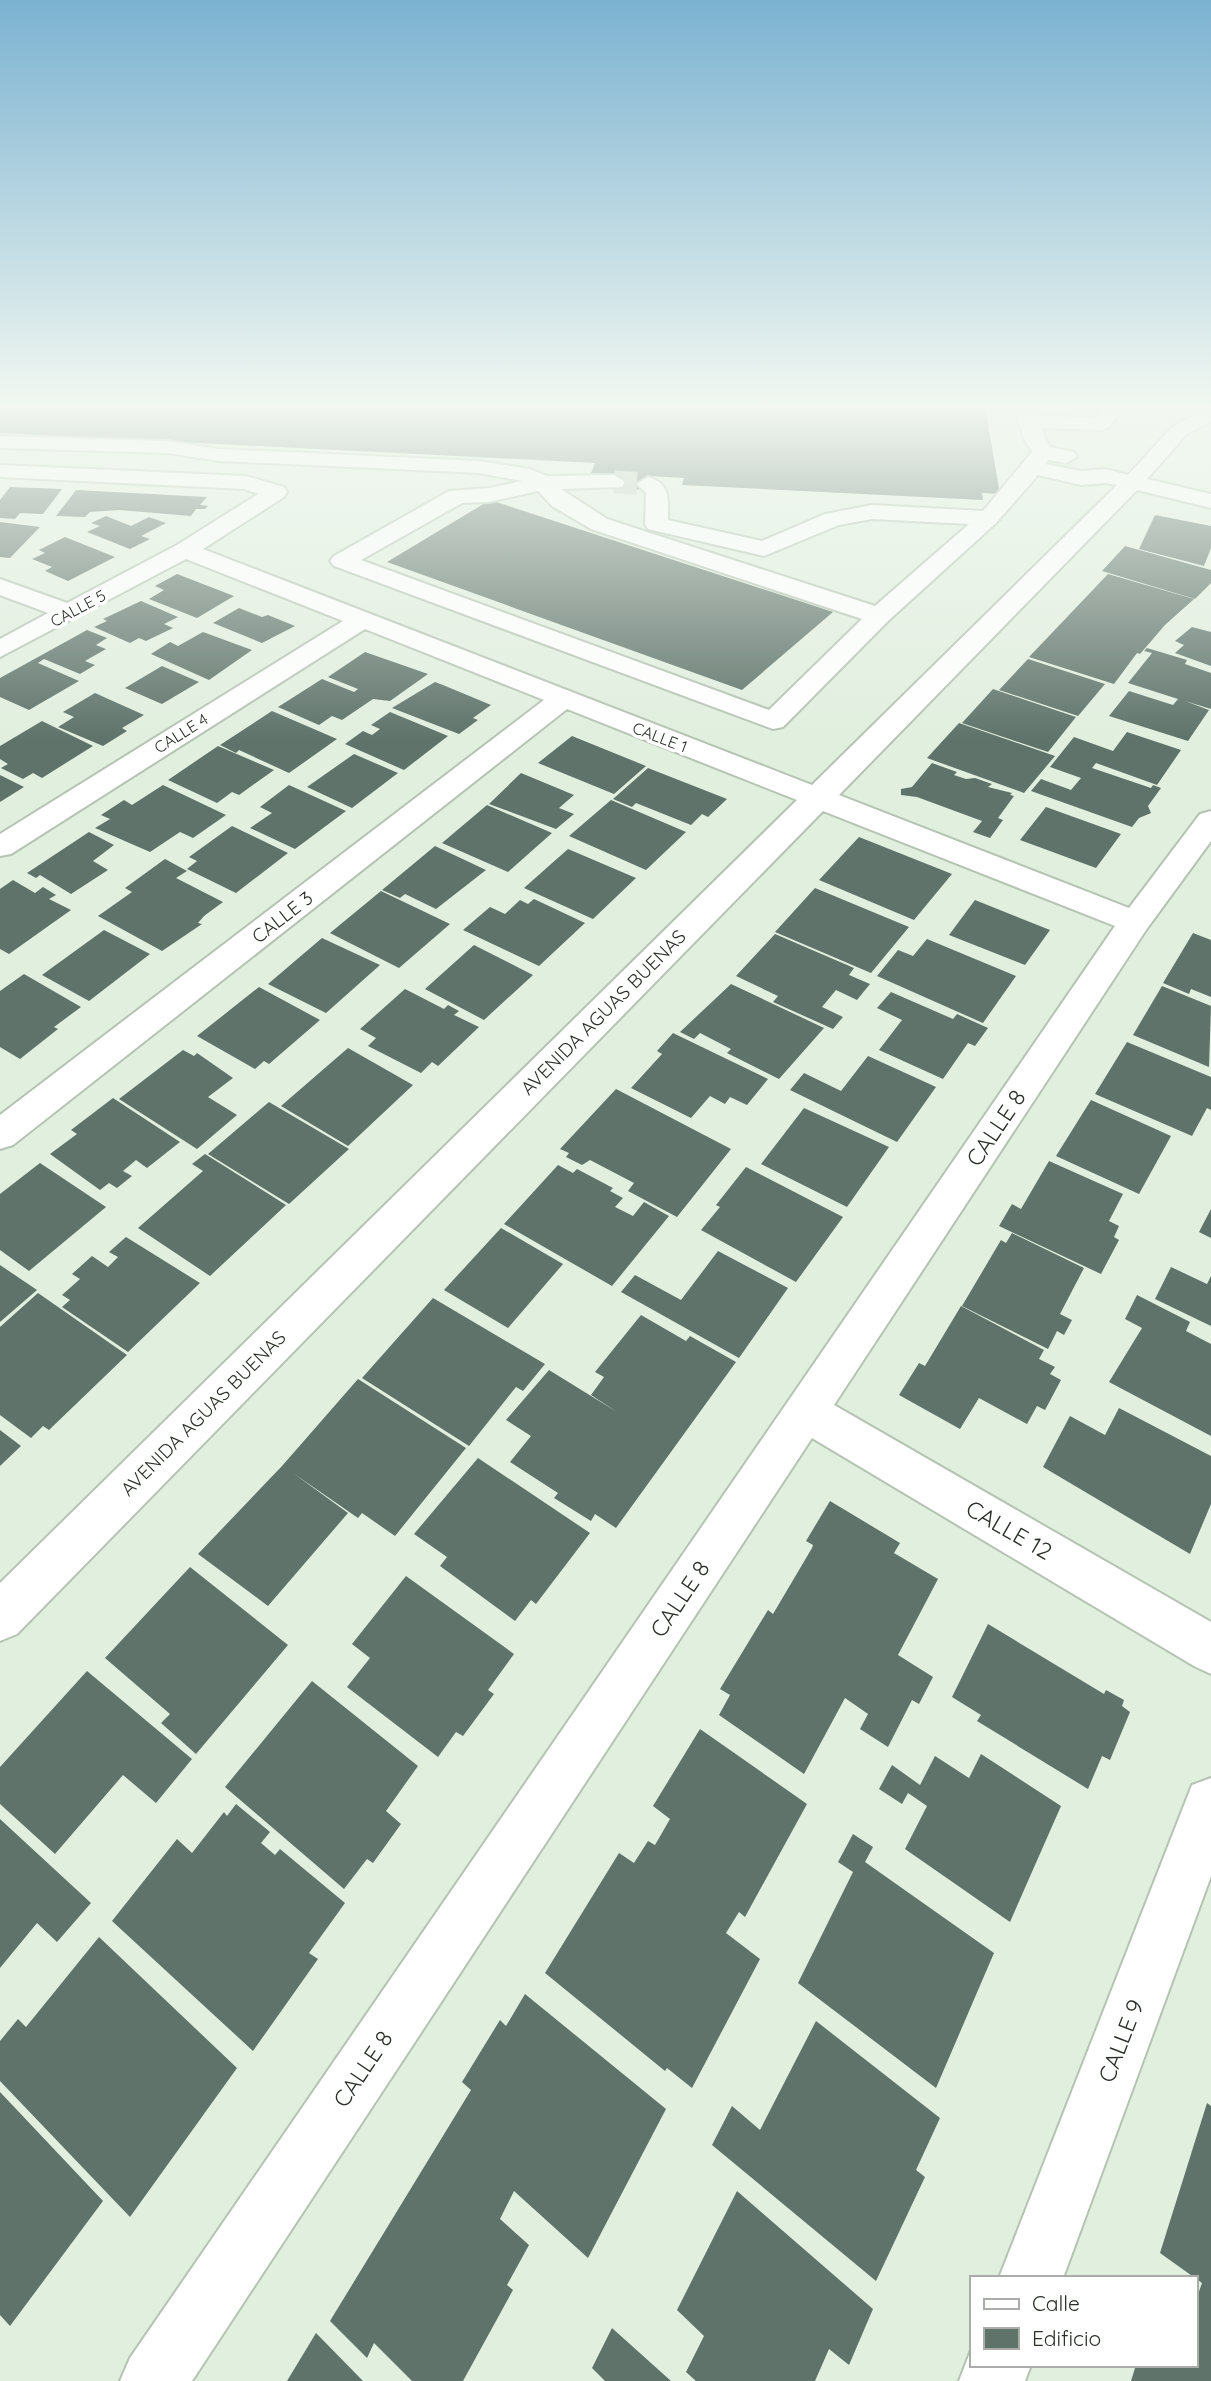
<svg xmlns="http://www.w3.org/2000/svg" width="1211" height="2381" font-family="Quicksand,sans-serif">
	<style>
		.building { fill: #5f736a }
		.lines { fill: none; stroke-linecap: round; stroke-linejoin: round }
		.minor-tunnel { stroke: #bcc9bb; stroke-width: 23; stroke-dasharray: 23 11; stroke-linecap: butt }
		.minor-casing { stroke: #b5c3b3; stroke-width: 4 }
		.minor { fill: #fff; fill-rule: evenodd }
		.labels { text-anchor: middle; stroke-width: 7; stroke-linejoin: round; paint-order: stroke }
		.far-street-label { font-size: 16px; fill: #2a2f29; stroke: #fff }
		.street-label { font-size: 19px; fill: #2a2f29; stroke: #fff }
		.near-street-label { font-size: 23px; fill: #2a2f29; stroke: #fff }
	</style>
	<rect width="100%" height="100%" fill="#e1efdf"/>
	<!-- building -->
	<g class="building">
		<polygon points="0,407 985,407 1000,494 982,493 983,500 682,485 684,478 649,476 646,490 612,488 616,475 591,473 595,463 0,433"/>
		<polygon points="10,487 62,489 43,514 20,513 15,519 0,518 0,500"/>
		<polygon points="76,490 207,497 200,505 208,506 205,509 196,509 191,516 119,510 90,512 85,517 56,516"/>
		<polygon points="490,500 833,612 742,690 387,562"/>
		<polygon points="1155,515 1211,526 1211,548 1204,566 1139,549"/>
		<polygon points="106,516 131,526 149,517 166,523 141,536 150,539 130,549 87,532 100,526 91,523"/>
		<polygon points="0,522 40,527 10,558 0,557"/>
		<polygon points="65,537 115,557 68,581 45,571 52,567 32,559 45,553 39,550"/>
		<polygon points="1125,546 1211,570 1211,583 1195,599 1102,571"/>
		<polygon points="177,574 234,596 197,618 149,599 164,590 155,586"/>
		<polygon points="1108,574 1194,599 1165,625 1140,654 1137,653 1114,684 1029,657"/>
		<polygon points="141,601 178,617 164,624 173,628 146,641 139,638 130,643 94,627 107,621 103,619"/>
		<polygon points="239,608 262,617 268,615 295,626 262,643 213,623"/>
		<polygon points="1192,627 1211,632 1211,666 1175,653 1184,645 1175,641"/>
		<polygon points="87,630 107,638 96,645 106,649 85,661 95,665 80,674 44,659 38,663 79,681 29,710 0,697 0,678"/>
		<polygon points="203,632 252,650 209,680 151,654 170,642 178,646"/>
		<polygon points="1147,648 1187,660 1185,664 1211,673 1211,709 1185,701 1209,710 1188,741 1109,716 1129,691 1173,705 1178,699 1128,683 1152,653 1144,651"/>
		<polygon points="365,652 428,674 390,701 373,699 342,720 332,716 319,725 278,707 322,679 354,692 358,689 328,677"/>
		<polygon points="1028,659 1105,684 1078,716 999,690"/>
		<polygon points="162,666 199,682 162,704 125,688"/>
		<polygon points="435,682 443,685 491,705 473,718 478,720 459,734 392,708"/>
		<polygon points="993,689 1076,717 1048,752 962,723"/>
		<polygon points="95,693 144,715 122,728 127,731 103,746 58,727 74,717 63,712"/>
		<polygon points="272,711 337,739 289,773 239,750 236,753 220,745"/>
		<polygon points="390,712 436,731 448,736 404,770 345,744 363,731 372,735 380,729 371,725"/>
		<polygon points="42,721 93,746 42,778 33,773 23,779 1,768 8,764 0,759 0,746"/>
		<polygon points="959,723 962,724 1055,756 1024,793 927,758"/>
		<polygon points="1127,732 1181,750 1157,785 1096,763 1092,768 1151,788 1153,785 1161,788 1148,806 1151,813 1139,818 1132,827 1031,791 1041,779 1071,790 1081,778 1050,767 1074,737 1113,751"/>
		<polygon points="572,736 646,766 614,794 538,763"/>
		<polygon points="218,746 274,770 239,795 232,792 217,803 168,780"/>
		<polygon points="354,754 398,773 352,808 307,787"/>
		<polygon points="932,763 957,772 954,775 966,779 975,778 992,784 988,787 1012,793 1010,795 1014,796 998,818 1003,820 990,838 973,832 982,821 917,797 901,795 901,789 912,787"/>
		<polygon points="648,768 727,799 708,817 702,814 691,825 636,803 632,807 613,799"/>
		<polygon points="521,773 574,795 559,808 574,814 556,829 489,804"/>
		<polygon points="0,775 24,787 0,802"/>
		<polygon points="163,785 226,815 193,838 180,832 150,852 95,828 110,819 101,815 124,800 132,805"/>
		<polygon points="289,785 346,811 295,849 250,828 272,813 260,807"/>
		<polygon points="611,800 686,832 646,870 569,836"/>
		<polygon points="487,805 552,833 508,872 442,843"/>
		<polygon points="1046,807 1121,834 1096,868 1020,840"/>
		<polygon points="232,826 288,853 236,893 187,869 197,861 189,857"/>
		<polygon points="89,832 114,845 93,861 108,870 71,894 40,875 36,878 27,873"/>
		<polygon points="859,837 952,874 914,920 819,880"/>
		<polygon points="435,846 486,870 436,909 405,894 400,898 382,890"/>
		<polygon points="568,849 636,878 593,919 524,888"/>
		<polygon points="165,859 187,871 176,878 223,902 204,916 198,923 202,924 162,951 98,916 132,892 125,888"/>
		<polygon points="13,880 35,893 43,887 56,895 49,899 71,910 9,954 0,949 0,889"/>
		<polygon points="815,888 909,927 871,973 775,932"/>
		<polygon points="381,891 450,924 399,968 330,933"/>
		<polygon points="534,899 585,923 539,966 463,930 490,907 505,914 520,900 528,904"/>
		<polygon points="975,900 1050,930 1025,965 949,935"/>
		<polygon points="104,930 150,954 89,1001 42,975"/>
		<polygon points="1193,933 1211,940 1211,997 1191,989 1189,994 1163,983"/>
		<polygon points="775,934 854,968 849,975 870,984 857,1000 836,990 822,1007 843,1017 833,1029 773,1002 778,996 736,976"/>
		<polygon points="322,938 380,965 326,1013 268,984"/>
		<polygon points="927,939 1016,976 983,1023 877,976 898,950 913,956"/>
		<polygon points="474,945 533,975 484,1020 425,989"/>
		<polygon points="24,974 81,1007 54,1027 58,1029 20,1059 0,1047 0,991"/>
		<polygon points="731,984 824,1028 779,1079 727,1053 731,1049 700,1033 694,1039 680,1032"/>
		<polygon points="1162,986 1211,1006 1209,1067 1133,1035"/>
		<polygon points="259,987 320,1020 269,1064 264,1061 255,1069 197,1036"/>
		<polygon points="405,989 444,1009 448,1005 459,1011 454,1015 479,1027 438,1066 432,1062 421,1073 368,1046 376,1038 360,1029"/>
		<polygon points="891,992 953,1019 957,1014 988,1028 975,1046 968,1043 943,1079 879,1050 902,1020 877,1008"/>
		<polygon points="673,1033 768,1079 747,1105 730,1097 725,1104 710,1096 691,1118 631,1088 662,1054 657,1051"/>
		<polygon points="1127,1042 1211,1077 1211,1110 1207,1108 1192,1136 1095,1094"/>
		<polygon points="348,1048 413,1085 348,1146 281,1106"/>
		<polygon points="183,1050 194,1056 197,1053 233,1078 208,1097 237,1115 197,1149 119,1099"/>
		<polygon points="868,1056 936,1087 897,1142 790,1090 804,1073 841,1091"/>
		<polygon points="616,1089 731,1149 677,1217 628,1191 634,1183 590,1160 582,1165 566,1157 569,1153 560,1149"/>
		<polygon points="113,1098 180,1142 147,1168 136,1160 123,1171 132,1176 117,1188 109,1183 100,1190 50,1154 77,1134 71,1130"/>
		<polygon points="1091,1100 1171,1136 1139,1194 1056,1156"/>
		<polygon points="269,1102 349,1149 289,1204 208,1154"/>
		<polygon points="804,1108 889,1147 847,1207 761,1164"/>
		<polygon points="205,1154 286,1205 210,1276 138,1228 203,1171 192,1164"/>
		<polygon points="1049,1161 1123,1194 1109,1221 1119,1226 1114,1237 1119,1240 1101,1274 999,1226 1012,1204 1021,1209"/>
		<polygon points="40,1163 106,1207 29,1271 0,1250 0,1194"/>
		<polygon points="558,1165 573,1173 577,1169 613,1188 610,1191 623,1198 615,1207 633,1216 644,1202 669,1216 612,1286 504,1224"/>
		<polygon points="746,1167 843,1217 796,1282 701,1230 720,1207 716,1205"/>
		<polygon points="1211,1209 1211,1238 1199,1232"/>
		<polygon points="501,1228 563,1264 508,1328 444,1290"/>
		<polygon points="1012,1233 1084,1268 1060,1314 1072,1320 1064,1335 1057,1331 1048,1349 962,1306 1001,1240 1006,1243"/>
		<polygon points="126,1237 200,1283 128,1352 62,1307 70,1300 62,1295 80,1279 72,1274 92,1256 108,1267 118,1257 109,1252"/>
		<polygon points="718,1251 788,1288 739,1358 621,1292 635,1275 681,1300"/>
		<polygon points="0,1265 37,1290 0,1322"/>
		<polygon points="1171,1267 1207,1284 1211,1276 1211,1326 1155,1299"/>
		<polygon points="38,1293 127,1355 49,1430 43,1426 31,1438 0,1415 0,1327"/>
		<polygon points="1137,1295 1190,1322 1186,1331 1211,1344 1211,1436 1109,1382 1142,1328 1125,1319"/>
		<polygon points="433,1298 545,1364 523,1391 516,1387 469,1446 362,1378"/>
		<polygon points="961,1306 1044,1350 1039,1359 1055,1367 1050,1374 1061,1380 1045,1410 1037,1406 1027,1424 979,1398 960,1429 899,1395 919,1363 925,1366"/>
		<polygon points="641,1315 686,1341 690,1336 736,1362 616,1528 595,1514 591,1521 554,1498 558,1493 510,1462 531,1436 506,1420 549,1370 617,1412 591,1395 604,1377 595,1372"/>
		<polygon points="358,1379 466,1448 395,1536 362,1513 358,1518 293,1473 348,1513 268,1606 198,1554 282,1466"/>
		<polygon points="1119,1408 1211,1456 1211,1504 1190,1554 1043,1467 1070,1416 1105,1435"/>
		<polygon points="0,1430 21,1446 0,1466"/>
		<polygon points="478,1458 590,1533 536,1604 531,1600 515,1621 440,1566 447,1557 414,1534"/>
		<polygon points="830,1501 900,1543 894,1553 938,1579 898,1655 933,1677 919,1704 912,1700 888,1747 860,1729 868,1714 845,1698 804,1774 719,1715 730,1695 720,1689 768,1610 773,1614 812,1548 813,1545 806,1541"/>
		<polygon points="190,1567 288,1645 196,1754 161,1723 170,1714 105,1658"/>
		<polygon points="406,1576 514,1654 488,1690 494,1694 463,1736 456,1732 438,1757 347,1687 370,1658 352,1644"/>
		<polygon points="988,1624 1104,1694 1106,1690 1124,1700 1122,1706 1130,1712 1110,1760 1102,1756 1088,1789 977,1721 981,1715 952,1697"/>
		<polygon points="87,1671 192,1759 156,1803 123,1775 55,1854 0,1804 0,1767"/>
		<polygon points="312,1681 418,1766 386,1811 401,1824 373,1863 367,1859 344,1889 225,1787"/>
		<polygon points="700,1729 807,1804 745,1917 739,1912 726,1933 760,1959 692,2088 667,2068 665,2071 545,1973 619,1853 634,1863 648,1841 655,1845 670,1819 653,1806"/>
		<polygon points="981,1754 1061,1806 1010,1922 905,1849 927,1806 908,1793 902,1804 879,1789 892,1765 920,1785 935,1756 969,1778"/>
		<polygon points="236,1804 270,1832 261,1843 275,1855 280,1849 345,1903 309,1953 318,1959 253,2051 112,1921 177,1839 192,1853 224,1812 227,1816"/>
		<polygon points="0,1819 91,1903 57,1942 37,1923 0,1968"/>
		<polygon points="853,1834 873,1847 865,1862 994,1953 936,2088 798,1983 853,1872 838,1862"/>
		<polygon points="99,1937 237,2068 130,2217 0,2081 0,2041 18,2019 26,2027"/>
		<polygon points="525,1994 666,2109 588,2258 514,2191 500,2219 529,2245 507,2285 513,2290 463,2381 412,2381 374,2343 367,2358 330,2321 471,2090 462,2082 500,2020 506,2026"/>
		<polygon points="816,2021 940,2118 916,2170 925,2177 876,2281 712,2145 732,2106 760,2130"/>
		<polygon points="0,2092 103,2201 10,2326 0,2315"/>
		<polygon points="1207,2103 1211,2106 1211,2381 1131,2381 1136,2365 1195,2365 1195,2303 1202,2283 1160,2253"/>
		<polygon points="737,2191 873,2309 849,2365 829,2349 815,2381 696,2381 686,2372 704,2336 677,2310"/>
		<polygon points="612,2328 671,2381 605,2381 592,2368"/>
		<polygon points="316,2333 363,2381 287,2381"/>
	</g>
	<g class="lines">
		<!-- minor-tunnel -->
		<polyline class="minor-tunnel" points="614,482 648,484"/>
		<defs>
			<g id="minor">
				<path d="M1014,407H1034L1037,415L1095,418L1104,407H1125L1108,428L1101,430L1041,428L1050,447L1074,452L1077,457L1066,463L1048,460L1045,464L1081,471L1106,469L1128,475L1173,426L1211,407V421L1187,434L1147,479L1211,494V508L1137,490L839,795L1129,908L1200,814L1211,811V841L1146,930L834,1405L1211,1622V1674L1194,1666L812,1438L192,2381H120L130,2358L1115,926L823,811L17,1634L0,1641V1583L797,800L567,709L13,1145L0,1149V1115L544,700L365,629L11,854L0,856V834L343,621L186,559L0,657V639L48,613L0,595V579L67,603L177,545L258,494L244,489L0,477V465L246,476L284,487L287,492L284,497L203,549L812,785L1117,485L1106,483L1081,485L1038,475L996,523L888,621L783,727L773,729L334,566L330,561L334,556L449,491L489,488L522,481L479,473L219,461L167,453L0,448V436L167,441L219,449L479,461L530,469L547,476L614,475L625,482L622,487L561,489L607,519L875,606L969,524L872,519L839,525L764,556L648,529L645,524L646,493L637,484L648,477C671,483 668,500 668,520L762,541L825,514L872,505L983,511L1032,452L1024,439ZM538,491L552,506L591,529L862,619L769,710L361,560L462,503L489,502Z"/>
				<polygon points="1211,1778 1211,1876 1063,2278 999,2278 1192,1785"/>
				<polygon points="971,2350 971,2365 1031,2365 1025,2381 959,2381"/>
			</g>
		</defs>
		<!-- minor casing -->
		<use href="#minor" class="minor-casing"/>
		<!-- minor -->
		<use href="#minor" class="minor"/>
	</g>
	<!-- sky -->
	<linearGradient id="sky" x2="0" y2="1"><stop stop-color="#7bb2d1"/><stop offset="0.55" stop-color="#f2f8f1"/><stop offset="1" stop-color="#f2f8f1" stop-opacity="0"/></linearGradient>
	<rect width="1211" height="740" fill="url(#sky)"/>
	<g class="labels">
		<!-- far-street labels -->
		<g class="far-street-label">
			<text transform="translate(78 608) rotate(-28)" y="6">CALLE 5</text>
			<text transform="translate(181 733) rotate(-32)" y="6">CALLE 4</text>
			<text transform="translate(660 737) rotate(21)" y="6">CALLE 1</text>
		</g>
		<!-- street labels -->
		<g class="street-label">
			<text transform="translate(282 917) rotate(-38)" y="7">CALLE 3</text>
			<text transform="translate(603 1012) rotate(-45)" y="7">AVENIDA AGUAS BUENAS</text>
			<text transform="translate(203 1413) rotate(-45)" y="7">AVENIDA AGUAS BUENAS</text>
		</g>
		<!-- near-street labels -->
		<g class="near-street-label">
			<text transform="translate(996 1128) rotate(-56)" y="8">CALLE 8</text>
			<text transform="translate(1009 1530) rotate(30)" y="8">CALLE 12</text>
			<text transform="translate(680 1599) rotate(-56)" y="8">CALLE 8</text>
			<text transform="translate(1121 2041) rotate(-69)" y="8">CALLE 9</text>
			<text transform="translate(363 2069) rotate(-56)" y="8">CALLE 8</text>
		</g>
	</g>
	<!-- legend -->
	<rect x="970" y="2276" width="228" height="91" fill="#ffffff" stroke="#aaaca9" stroke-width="2"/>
	<rect x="984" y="2299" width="35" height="10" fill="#ffffff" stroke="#aaaca9" stroke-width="2"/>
	<text x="1032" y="2311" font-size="21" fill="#2a2f29">Calle</text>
	<rect x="984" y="2328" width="35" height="21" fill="#5f736a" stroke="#aaaca9" stroke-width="2"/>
	<text x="1032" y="2346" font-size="21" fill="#2a2f29">Edificio</text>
</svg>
